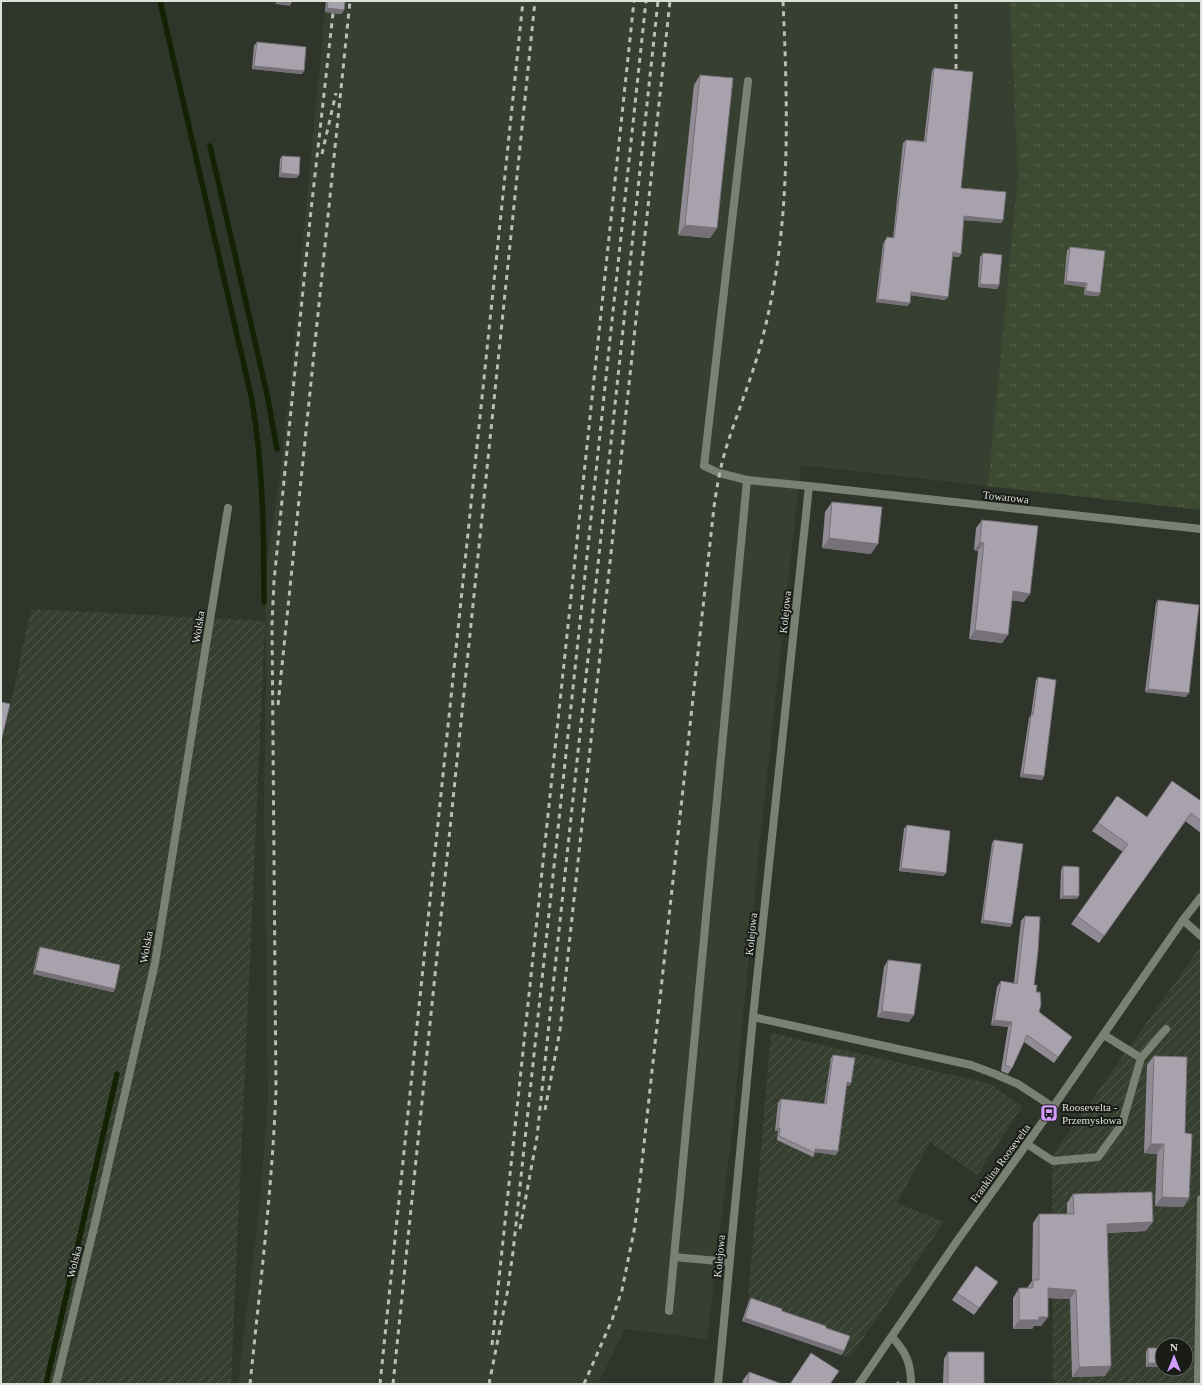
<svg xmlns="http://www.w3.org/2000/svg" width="1202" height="1385" font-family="'Times New Roman',serif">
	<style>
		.built { fill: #373f31 }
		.industrial { fill: url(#industrial-furrows); fill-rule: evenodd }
		.grass { fill: url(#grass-tufts) }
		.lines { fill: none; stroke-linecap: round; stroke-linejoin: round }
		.stream { stroke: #122202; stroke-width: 5.5 }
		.service { stroke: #798272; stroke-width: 8 }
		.minor { stroke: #798272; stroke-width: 8 }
		.tertiary { stroke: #798272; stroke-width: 8 }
		.rail { stroke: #babeb7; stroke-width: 3; stroke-dasharray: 5 5; stroke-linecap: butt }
		.wall { fill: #908b95 }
		.shaded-wall { fill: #767179 }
		.building { fill: #a8a2ad; stroke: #767179 }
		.labels { text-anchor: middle; stroke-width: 4; stroke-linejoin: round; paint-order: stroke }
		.street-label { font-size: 11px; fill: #dce0da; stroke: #191b17 }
		.poi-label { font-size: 11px; fill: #dce0da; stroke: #191b17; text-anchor: start }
	</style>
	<defs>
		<pattern id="industrial-furrows" width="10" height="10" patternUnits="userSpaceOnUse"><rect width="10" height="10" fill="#373f31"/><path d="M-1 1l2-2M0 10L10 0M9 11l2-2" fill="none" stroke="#535a4e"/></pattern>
		<pattern id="grass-tufts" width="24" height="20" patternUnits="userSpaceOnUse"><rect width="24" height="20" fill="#3c4a31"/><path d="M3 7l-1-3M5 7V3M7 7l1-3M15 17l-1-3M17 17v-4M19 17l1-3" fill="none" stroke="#58644e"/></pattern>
	</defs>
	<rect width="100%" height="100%" fill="#30352c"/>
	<!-- built -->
	<polygon class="built" points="326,1 1201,1 1201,510 801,465 759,848 733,1122 707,1339 625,1329 598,1384 238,1384 260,1199 268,1098 264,801 266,684 265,576 279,483 293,358 303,239"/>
	<!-- industrial -->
	<g class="industrial">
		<polygon points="31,609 265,621 231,1384 1,1384 1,751"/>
		<path d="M1201,946V1384H1053L1052,1156ZM1162,1345H1186V1369H1162Z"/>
		<polygon points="771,1033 991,1084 1022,1107 977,1175 930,1142 897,1203 944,1222 849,1358 746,1321"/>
	</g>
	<!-- grass -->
	<polygon class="grass" points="1010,1 1201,1 1201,510 988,486 1018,176"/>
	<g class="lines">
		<!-- stream -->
		<g class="stream">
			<path d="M160,1L252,400C263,467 264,534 264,602"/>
			<polyline points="210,146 267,394 277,449"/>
			<polyline points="46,1384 117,1074"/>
		</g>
		<!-- service -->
		<g class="service">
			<polyline points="747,480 719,473 704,466 748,81"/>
			<polyline points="1183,920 1201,936"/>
			<polyline points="1104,1035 1141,1058"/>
			<polyline points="1027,1144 1053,1161 1098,1157 1122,1124 1141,1058 1166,1029"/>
			<polyline points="674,1257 729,1262"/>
			<polyline points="669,1311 747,480 809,486"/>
			<polyline points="1198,1384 1201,1199"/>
		</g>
		<!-- minor -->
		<g class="minor">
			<polyline points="753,1017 971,1065 995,1074 1018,1084 1053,1107"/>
			<path d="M892,1337C906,1352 911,1363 911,1384"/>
			<polyline points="56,1384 95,1223 155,963 228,508"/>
			<polyline points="718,1384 753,1017 809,486 1201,529"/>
		</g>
		<!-- tertiary -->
		<polyline class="tertiary" points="859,1384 957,1241 1049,1113 1183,920 1201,897"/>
		<!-- rail -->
		<g class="rail">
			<polyline points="956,69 956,1"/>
			<polyline points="322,154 336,93"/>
			<polyline points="278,705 350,1"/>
			<polyline points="545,1110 560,1030 670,1"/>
			<polyline points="520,1229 537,1137 658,1"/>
			<polyline points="492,1345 634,1"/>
			<path d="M250,1384C260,1287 272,1189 276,1091L272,624L274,581L310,220L333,13"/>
			<polyline points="380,1384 523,1"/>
			<polyline points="393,1384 535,1"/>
			<polyline points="489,1384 507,1294 513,1252 646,1"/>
			<path d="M584,1384L612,1320L622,1290L635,1226L714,507C717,485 721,463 728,442C740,405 755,370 764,332C791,224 788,112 783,1"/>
		</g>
	</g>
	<!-- wall -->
	<g class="wall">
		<polygon points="326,1 345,1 344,10 341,14 325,12"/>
		<polygon points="257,42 302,74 252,69 254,46"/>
		<polygon points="934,68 961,188 1003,220 1001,223 964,220 959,257 952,256 945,300 910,295 910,303 907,306 876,302 883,244 887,237 893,238 903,143 906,140 924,141 932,71"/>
		<polygon points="700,75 717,228 710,238 678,235 694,85"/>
		<polygon points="282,156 299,175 296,178 279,177 280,159"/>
		<polygon points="1070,247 1100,293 1098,296 1084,295 1085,287 1064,284 1067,251"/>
		<polygon points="983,253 999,285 997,289 978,287 980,257"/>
		<polygon points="832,502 871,554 822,548 825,512"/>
		<polygon points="982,520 1024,602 1012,600 1002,643 969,639 978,551 974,550 976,528"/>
		<polygon points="1158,600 1186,697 1145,692 1156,603"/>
		<polygon points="1038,677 1044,776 1042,780 1020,777 1029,718 1031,715 1036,680"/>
		<polygon points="1117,796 1147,817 1201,801 1201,833 1185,821 1099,943 1071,924 1123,852 1092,831"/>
		<polygon points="907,825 946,873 943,876 899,871 904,829"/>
		<polygon points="994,840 1012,924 1010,927 981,923 992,843"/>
		<polygon points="1063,866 1079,896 1076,899 1060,899 1061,870"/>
		<polygon points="1025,916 1034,985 1036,992 1039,1012 1072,1037 1054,1063 1024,1042 1012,1068 1008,1074 1001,1071 1008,1027 991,1025 997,987 1001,981 1014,983 1021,921"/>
		<polygon points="40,947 115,989 113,992 33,974 38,951"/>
		<polygon points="888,960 909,1022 877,1017 884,967"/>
		<polygon points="833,1055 849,1086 846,1086 836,1155 815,1152 813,1157 777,1140 778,1131 775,1131 778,1103 781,1099 824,1104 831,1058"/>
		<polygon points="1154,1056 1185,1133 1189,1198 1183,1207 1155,1206 1157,1154 1144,1153 1147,1065"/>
		<polygon points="1073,1194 1146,1231 1107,1233 1111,1366 1105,1376 1072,1377 1070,1299 1048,1298 1048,1317 1041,1326 1034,1326 1032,1329 1013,1329 1013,1298 1019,1288 1027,1288 1032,1281 1033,1223 1039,1214 1067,1214 1067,1203"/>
		<polygon points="976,1266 998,1282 974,1315 952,1300"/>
		<polygon points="751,1298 782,1311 826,1328 842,1355 742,1321 749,1301"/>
		<polygon points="1148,1348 1162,1367 1146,1367 1146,1352"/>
		<polygon points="948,1352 984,1384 943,1384 944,1359"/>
		<polygon points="749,1372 782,1384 742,1384 743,1380"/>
	</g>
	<!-- shaded-wall -->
	<g class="shaded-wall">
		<polygon points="277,1 292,2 290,6 275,4"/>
		<polygon points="327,8 344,10 341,14 325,12"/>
		<polygon points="254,66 304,71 302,74 252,69"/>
		<polygon points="281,173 299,175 296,178 279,177"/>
		<polygon points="964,216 1003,220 1001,223 962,220"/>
		<polygon points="685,225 717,228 710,238 678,235"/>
		<polygon points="953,252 961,254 959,257 950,256"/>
		<polygon points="1066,281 1087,283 1085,287 1064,284"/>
		<polygon points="980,284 999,285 997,289 978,287"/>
		<polygon points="1086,291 1100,293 1098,296 1084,295"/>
		<polygon points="911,292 948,297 945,300 908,295"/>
		<polygon points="878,299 910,303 907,306 876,302"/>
		<polygon points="829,538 878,544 871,554 822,548"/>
		<polygon points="980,542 984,543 978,551 974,550"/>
		<polygon points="1013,591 1030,594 1024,602 1007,600"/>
		<polygon points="975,630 1008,635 1002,643 969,639"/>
		<polygon points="1148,689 1189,693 1186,697 1145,692"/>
		<polygon points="1023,774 1044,776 1042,780 1020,777"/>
		<polygon points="901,868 946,873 943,876 899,871"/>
		<polygon points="1063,896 1079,896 1076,899 1060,899"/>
		<polygon points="983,920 1012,924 1010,927 981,923"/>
		<polygon points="35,970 115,989 113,992 33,974"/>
		<polygon points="882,1011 914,1015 909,1022 877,1017"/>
		<polygon points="994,1020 1012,1022 1008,1027 991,1025"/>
		<polygon points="847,1082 851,1083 849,1086 844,1086"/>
		<polygon points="778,1128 780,1128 778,1131 775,1131"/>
		<polygon points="1151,1144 1164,1144 1157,1154 1144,1153"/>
		<polygon points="815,1149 838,1151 836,1155 813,1152"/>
		<polygon points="1162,1197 1189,1198 1183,1207 1155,1206"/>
		<polygon points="1153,1222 1146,1231 1100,1233 1107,1224"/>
		<polygon points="1048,1288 1076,1290 1070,1299 1041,1298"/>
		<polygon points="1039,1317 1048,1317 1041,1326 1034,1326 1032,1329 1013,1329 1019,1320"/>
		<polygon points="745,1318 844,1351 842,1355 742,1321"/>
		<polygon points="1148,1363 1162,1363 1162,1367 1146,1367"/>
		<polygon points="1111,1366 1105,1376 1072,1377 1079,1367"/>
	</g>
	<!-- building -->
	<g class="building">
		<polygon points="277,1 293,1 292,2"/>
		<polygon points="328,1 345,1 344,10 327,8"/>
		<polygon points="257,42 306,47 304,71 254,66"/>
		<polygon points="934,68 973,72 961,188 1006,192 1003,220 964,216 961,254 953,252 948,297 911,292 910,303 878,299 885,240 886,240 887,237 894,238 906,140 926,142"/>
		<polygon points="700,75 733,78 717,228 685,225"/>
		<polygon points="282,156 300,157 299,175 281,173"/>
		<polygon points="1070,247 1105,251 1100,293 1086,291 1087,283 1066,281"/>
		<polygon points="983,253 1002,255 999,285 980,284"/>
		<polygon points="832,502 882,507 878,544 829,538"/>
		<polygon points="982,520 1038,526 1030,594 1013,591 1008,635 975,630 984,543 980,542"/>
		<polygon points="1158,600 1199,605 1189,693 1148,689"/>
		<polygon points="1038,677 1056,680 1044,776 1023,774 1031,715 1033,715"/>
		<polygon points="1,702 10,704 1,742"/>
		<polygon points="1172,781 1201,801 1201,821 1191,813 1104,936 1077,916 1128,844 1098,823 1117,796 1147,817"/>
		<polygon points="907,825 950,831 946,873 901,868"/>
		<polygon points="994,840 1023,844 1012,924 983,920"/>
		<polygon points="1063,866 1079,867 1079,896 1063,896"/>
		<polygon points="1025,916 1040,917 1038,951 1034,985 1037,985 1036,992 1040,992 1041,1004 1039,1012 1072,1037 1058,1057 1027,1035 1012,1068 1005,1065 1012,1022 994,1020 1001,981 1017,984"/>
		<polygon points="40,947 120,965 115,989 35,970"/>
		<polygon points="888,960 921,964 914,1015 882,1011"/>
		<polygon points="833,1055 855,1058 851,1083 847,1082 838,1151 815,1149 815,1153 779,1136 780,1128 778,1128 781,1099 826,1104"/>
		<polygon points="1154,1056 1187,1057 1185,1133 1192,1134 1189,1198 1162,1197 1164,1144 1151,1144"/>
		<polygon points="1152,1192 1153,1222 1107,1224 1111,1366 1079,1367 1076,1290 1048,1288 1048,1317 1039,1317 1039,1320 1019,1320 1019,1288 1033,1288 1033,1280 1039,1280 1039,1214 1074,1214 1073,1194"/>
		<polygon points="976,1266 998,1282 979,1308 957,1293"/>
		<polygon points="751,1298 782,1309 782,1311 826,1326 826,1328 850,1336 844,1351 745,1318"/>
		<rect x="1148" y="1348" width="14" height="15"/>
		<rect x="948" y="1352" width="36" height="32"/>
		<polygon points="811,1353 839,1371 830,1384 790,1384"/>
		<polygon points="749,1372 782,1384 748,1384"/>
		<polygon points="898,1381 899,1382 899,1384 896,1384"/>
	</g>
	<!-- icons -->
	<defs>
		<symbol id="bus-square" viewBox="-11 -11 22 22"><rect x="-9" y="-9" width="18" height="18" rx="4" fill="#d29cfd" stroke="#191b17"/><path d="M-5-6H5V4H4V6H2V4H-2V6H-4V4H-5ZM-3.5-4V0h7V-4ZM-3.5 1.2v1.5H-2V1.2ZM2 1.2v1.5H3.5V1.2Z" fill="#111"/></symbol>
	</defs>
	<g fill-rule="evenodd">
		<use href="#bus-square" x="1039" y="1103" width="20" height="20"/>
	</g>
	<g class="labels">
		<!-- street labels -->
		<g class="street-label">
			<text transform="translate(1006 497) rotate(6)" y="4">Towarowa</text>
			<text transform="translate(785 612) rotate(-84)" y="4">Kolejowa</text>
			<text transform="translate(198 627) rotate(-81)" y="4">Wolska</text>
			<text transform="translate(751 934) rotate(-84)" y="4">Kolejowa</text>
			<text transform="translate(146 947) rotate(-80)" y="4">Wolska</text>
			<text transform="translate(1000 1163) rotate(-54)" y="4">Franklina Roosevelta</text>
			<text transform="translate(719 1256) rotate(-85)" y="4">Kolejowa</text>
			<text transform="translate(74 1262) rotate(-76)" y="4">Wolska</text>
		</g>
		<!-- poi labels -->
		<g class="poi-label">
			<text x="1062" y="1111">Roosevelta -<tspan x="1062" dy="13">Przemysłowa</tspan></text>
		</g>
	</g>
	<!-- border -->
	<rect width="1202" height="1385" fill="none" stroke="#dce0da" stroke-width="4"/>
	<!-- north arrow -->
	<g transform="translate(1174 1357)"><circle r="19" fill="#191b17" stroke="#676a65"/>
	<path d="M0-3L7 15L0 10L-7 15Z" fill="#d29cfd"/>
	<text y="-6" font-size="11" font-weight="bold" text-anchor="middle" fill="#dce0da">N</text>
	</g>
</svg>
